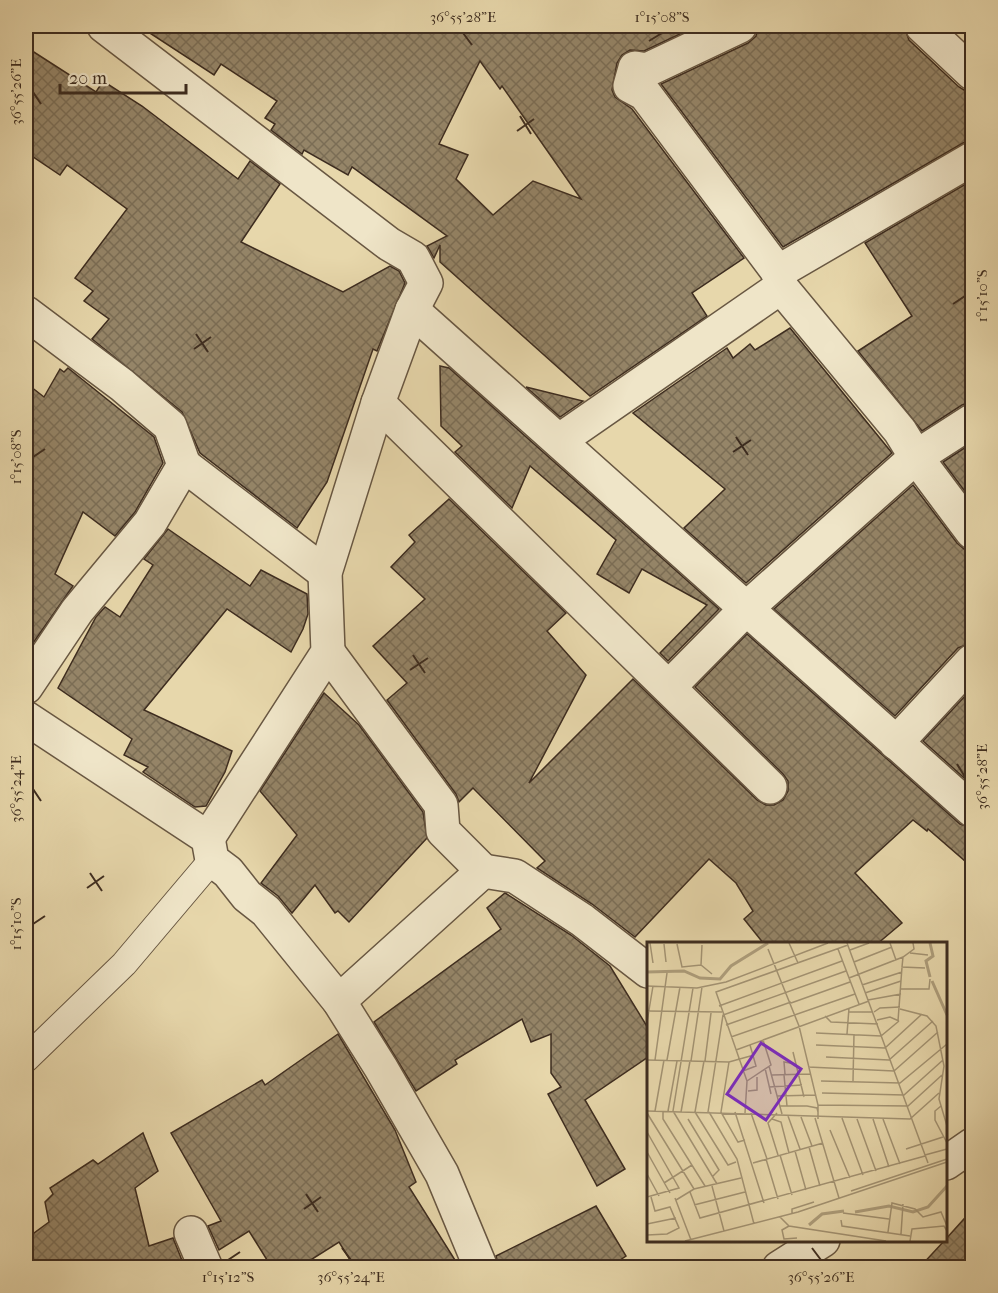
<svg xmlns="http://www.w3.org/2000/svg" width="998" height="1293" font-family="'IM FELL French Canon',serif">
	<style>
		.building { fill: url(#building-cross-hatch); stroke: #3d2c1f; stroke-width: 1.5; fill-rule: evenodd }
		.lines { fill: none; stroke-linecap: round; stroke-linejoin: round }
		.service-casing { stroke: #685742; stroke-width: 28 }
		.minor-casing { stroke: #685742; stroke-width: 36 }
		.service { stroke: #efe5c8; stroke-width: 26 }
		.minor { stroke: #efe5c8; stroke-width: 33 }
		.ticks { fill: none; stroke: #3d2c1f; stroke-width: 2 }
		.inset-river { fill: none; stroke: #ad9d7b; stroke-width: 3 }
		.inset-road { fill: none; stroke: #a39373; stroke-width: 1.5 }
		.view { fill: #7b2cbf; fill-opacity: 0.15; stroke: #7b2cbf; stroke-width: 3 }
		.inset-edge { fill: none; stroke: #3d2c1f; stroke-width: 3 }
		.neatline { fill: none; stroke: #3d2c1f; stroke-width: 2 }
		.ticks-label { font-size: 15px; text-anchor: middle; fill: #3d2c1f }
	</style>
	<defs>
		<pattern id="building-cross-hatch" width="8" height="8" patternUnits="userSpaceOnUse" patternTransform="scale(1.5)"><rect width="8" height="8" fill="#958568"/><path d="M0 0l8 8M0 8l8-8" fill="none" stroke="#7b6d55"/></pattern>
	</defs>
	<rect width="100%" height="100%" fill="#e7d7ab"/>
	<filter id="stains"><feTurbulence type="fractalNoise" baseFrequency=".00333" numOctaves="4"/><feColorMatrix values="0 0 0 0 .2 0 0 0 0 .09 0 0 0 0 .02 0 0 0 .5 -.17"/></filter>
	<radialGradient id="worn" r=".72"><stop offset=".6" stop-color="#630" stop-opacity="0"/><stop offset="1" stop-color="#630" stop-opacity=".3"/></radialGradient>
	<!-- building -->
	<g class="building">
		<path d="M139,26H697L644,51L630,50L622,55L617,63L612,90L615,97L632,109L744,258L692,293L707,316L590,396L440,262V245L434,258L427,246L447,236L352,167L348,175L304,150L302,154L271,130L275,124L265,118L277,101L221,64L214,75ZM480,61L500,89L502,86L581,199L533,181L493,215L456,179L468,155L439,144Z"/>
		<polygon points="758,26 904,26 909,40 959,87 972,95 972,140 963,143 783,247 661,84 748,43 756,36"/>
		<polygon points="26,47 96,92 103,81 142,106 238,179 250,161 280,184 241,242 343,292 390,266 399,271 405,283 377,351 373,349 327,482 297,528 200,453 182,412 92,339 109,319 84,301 93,291 75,278 127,209 67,165 60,175 26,152"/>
		<polygon points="964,185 972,199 972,402 962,405 922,431 858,351 912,316 865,243"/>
		<polygon points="790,328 892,453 746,583 684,528 725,489 633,413 727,348 733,358 750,344 755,350"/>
		<polygon points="440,366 449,368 719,609 668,661 660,653 707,605 642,569 629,593 597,574 616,540 530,466 512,508 455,452 462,446 441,426"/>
		<polygon points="68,368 154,437 163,463 135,512 115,536 83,512 55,574 73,586 31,646 26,650 26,383 44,397 60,369 64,372"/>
		<polygon points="526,387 583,401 560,417"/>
		<polygon points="972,443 972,501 943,462"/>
		<polygon points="913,485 957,543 964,549 972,550 972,643 958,648 895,716 774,609"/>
		<polygon points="449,499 566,613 547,631 586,675 529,783 633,679 757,800 766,805 774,805 783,800 788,791 788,781 783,774 695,687 747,634 960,824 972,828 972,867 928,829 927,831 913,820 855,873 902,923 877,944 764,944 744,919 753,911 736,883 709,859 635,937 592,904 537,868 545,861 473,788 459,802 456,794 387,700 407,683 373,646 425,599 391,567 415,542 409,535"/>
		<polygon points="168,529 250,586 261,570 307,594 308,614 303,629 291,652 227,609 144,710 232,751 225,772 206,806 195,807 143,772 148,767 124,755 132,739 58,688 96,617 105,607 120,617 153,565 144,559"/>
		<polygon points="324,693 359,725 423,812 427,838 349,922 338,911 335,913 315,885 292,913 278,896 261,883 297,835 260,791"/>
		<polygon points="967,694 972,699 972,785 923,741"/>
		<polygon points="505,893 571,935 610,966 648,1028 648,1057 585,1100 625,1169 597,1186 548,1094 561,1087 551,1073 551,1034 531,1042 522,1019 455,1060 457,1064 416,1091 374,1022 501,929 487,908"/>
		<polygon points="338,1034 395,1130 416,1182 409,1187 460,1268 355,1268 339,1242 298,1268 272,1268 249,1231 219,1250 208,1226 221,1221 171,1133 262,1080 265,1085"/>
		<polygon points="143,1133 158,1171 135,1188 149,1246 173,1238 185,1268 26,1268 26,1239 49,1222 45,1202 53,1194 50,1188 93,1160 98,1164"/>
		<polygon points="596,1206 626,1256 608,1268 499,1268 496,1256"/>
		<polygon points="972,1210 972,1268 919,1268 945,1240"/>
	</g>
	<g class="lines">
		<defs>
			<polyline id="service" points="26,1059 124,964 212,860"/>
			<g id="minor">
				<polyline points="104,26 389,244 413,258 426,283 412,310 378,403 325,573 328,652 208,838"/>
				<polyline points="740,26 647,70 635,68 630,86 645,94 778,272"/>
				<polyline points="922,26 972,73"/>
				<polyline points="781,287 900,431 916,457 972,532"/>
				<polyline points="412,310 972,810"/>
				<polyline points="26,313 122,385 170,426 184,465 150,523 77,611 26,687"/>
				<polyline points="378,403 770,787"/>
				<polyline points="560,440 781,287 778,272 972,159"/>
				<polyline points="184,465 325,573"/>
				<polyline points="328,652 441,805 443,831 483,871 339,1001"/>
				<polyline points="669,687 748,607 916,457 972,421"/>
				<polyline points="26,718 208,838 212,860 228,872 247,896 266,911 339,1001 381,1068 442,1174 481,1268"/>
				<polyline points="896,743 972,661"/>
				<polyline points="483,871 515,876 582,920 648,971"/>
				<polyline points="946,1163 972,1145"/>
				<polyline points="191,1233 206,1268"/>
				<polyline points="779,1268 823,1240"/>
			</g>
		</defs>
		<!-- service casing -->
		<use href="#service" class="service-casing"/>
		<!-- minor casing -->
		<use href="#minor" class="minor-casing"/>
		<!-- service -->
		<use href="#service" class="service"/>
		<!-- minor -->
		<use href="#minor" class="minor"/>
	</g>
	<!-- ticks -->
	<path class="ticks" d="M463,33L472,45M649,41L662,33M33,92L41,104M520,116L531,134M517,131L534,119M953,304L965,296M196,334L208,352M194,349L211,337M736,437L748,455M733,452L751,440M33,457L45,449M413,655L425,673M410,670L428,658M957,764L965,777M33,789L41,801M90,873L102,891M87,888L104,876M33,924L45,916M306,1194L318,1212M304,1209L321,1197M342,1248L351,1260M812,1248L821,1260M228,1260L240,1252"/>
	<!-- overview -->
	<g transform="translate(647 942)">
		<rect width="300" height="300" fill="#e7d7ab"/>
		<path class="inset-river" d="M283,1L286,14L279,19L283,35M0,30L37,29L53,36L73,37L84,24L121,1M285,39L300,73M208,270L242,264L266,270L281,265L300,244M162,283L175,272L197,269"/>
		<path class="inset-road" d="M3,1L6,21M142,1L151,21M200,1L281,221M243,1L249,18M17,2L19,20M30,2L35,25L54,23L65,32M121,7L152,84L171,163V177M191,7L212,62M203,8L222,1M263,11L281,13M256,15L255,25L278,26M207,20L245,5M54,23L55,3M202,36L256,15L267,7L266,1M215,43L255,30M0,44L50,46L79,40L181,1M46,46L26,169L70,242M254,47H282L283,37M218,51L254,39M221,58L254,52M144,61L203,40M72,64L195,19M253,67L280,74L289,84L297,124L292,157L300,184M0,69L75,70M201,70H226M227,70L233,66L253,65M178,74L184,80L231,82M230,78L243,75L252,79M251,79L255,25M0,80L6,44M79,83L144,60M169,91L234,94L252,79M200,92L202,66M84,95L208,52M169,103L238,106L275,72M89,108L222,59M146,110L157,155M179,115L242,118L286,79M0,118L82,120L107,113M8,118L20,31M20,118L33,45M44,119L55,45M58,119L64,71M82,120L74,170L91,200L98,198M122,124L135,172M161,125L247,129L291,90M118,126L124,152M96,129L109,124L103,103M138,132L137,120L149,122M125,133L163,132M137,133L140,164M100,139L124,123L116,98M174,139L253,141L300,102M206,139L207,92M122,145L155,143M101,149L110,148V135M175,151L257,153L296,118M130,154L169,153M171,163L261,164L295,133M133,164H160L170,166L171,170M294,164L288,169V178L300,201M0,169L263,177L292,151M8,169L17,118M16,169V177L58,244M21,169L30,119M34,170L43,119M48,170L81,223L89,220M48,170L57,119M61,170L76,73L199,29M62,170L90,217L107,282M88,170L117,261M0,171L47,247M98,171L100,139L69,50L201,3M104,171L120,217M130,171L121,181L131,213M141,174L153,207M154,175L165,204M168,176L192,256M195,176L216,233M41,177L72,228L66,234M125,177L134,180L142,211M210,177L229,229M226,177L242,225M236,177L253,222M183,188L203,236M0,190L32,246L0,255M162,205L173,244M259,207L296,195M148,209L159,248M0,210L23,251M133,213L145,253M278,213L300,207M119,217L131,257M106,221L176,201M0,232L12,254M17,241L45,223M65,244L77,289M204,249L300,217M43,250L53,276L278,214M28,256L44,298M29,258L47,247L94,236M47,263L98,250M145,271V267L167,260M196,271L242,277M133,275L142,284L239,299M194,278L195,284L263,294M0,282L29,276M142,284L135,288L137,297L150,296M241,290L245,261L268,267L276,275L294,270L300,284M254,292L256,262M0,293L20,292L32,286L23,265L8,269L4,255M38,299L151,270L300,220M263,299L265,287L297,284L300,289"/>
		<path class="view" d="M114,101L154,127L119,178L80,152Z"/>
		<rect width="300" height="300" class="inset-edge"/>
	</g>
	<!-- margin -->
	<rect width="998" height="1293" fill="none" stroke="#e7d7ab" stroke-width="66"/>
	<!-- scale -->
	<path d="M60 84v9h126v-9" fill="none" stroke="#3d2c1f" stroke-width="3"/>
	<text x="69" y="84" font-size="18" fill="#3d2c1f" stroke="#efe5c8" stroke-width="4.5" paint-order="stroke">20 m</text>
	<rect x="33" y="33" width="932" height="1227" class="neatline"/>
	<g class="ticks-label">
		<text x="463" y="22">36°55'28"E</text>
		<text x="662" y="22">1°15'08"S</text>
		<text transform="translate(16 92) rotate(-90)" y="5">36°55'26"E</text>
		<text transform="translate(982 296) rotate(-90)" y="5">1°15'10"S</text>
		<text transform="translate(16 457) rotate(-90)" y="5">1°15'08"S</text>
		<text transform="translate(982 777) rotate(-90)" y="5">36°55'28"E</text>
		<text transform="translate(16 789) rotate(-90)" y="5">36°55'24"E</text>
		<text transform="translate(16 924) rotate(-90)" y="5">1°15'10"S</text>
		<text x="228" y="1282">1°15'12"S</text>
		<text x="351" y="1282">36°55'24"E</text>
		<text x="821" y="1282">36°55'26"E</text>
	</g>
	<rect width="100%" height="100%" filter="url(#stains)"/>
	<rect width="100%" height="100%" fill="url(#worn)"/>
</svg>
